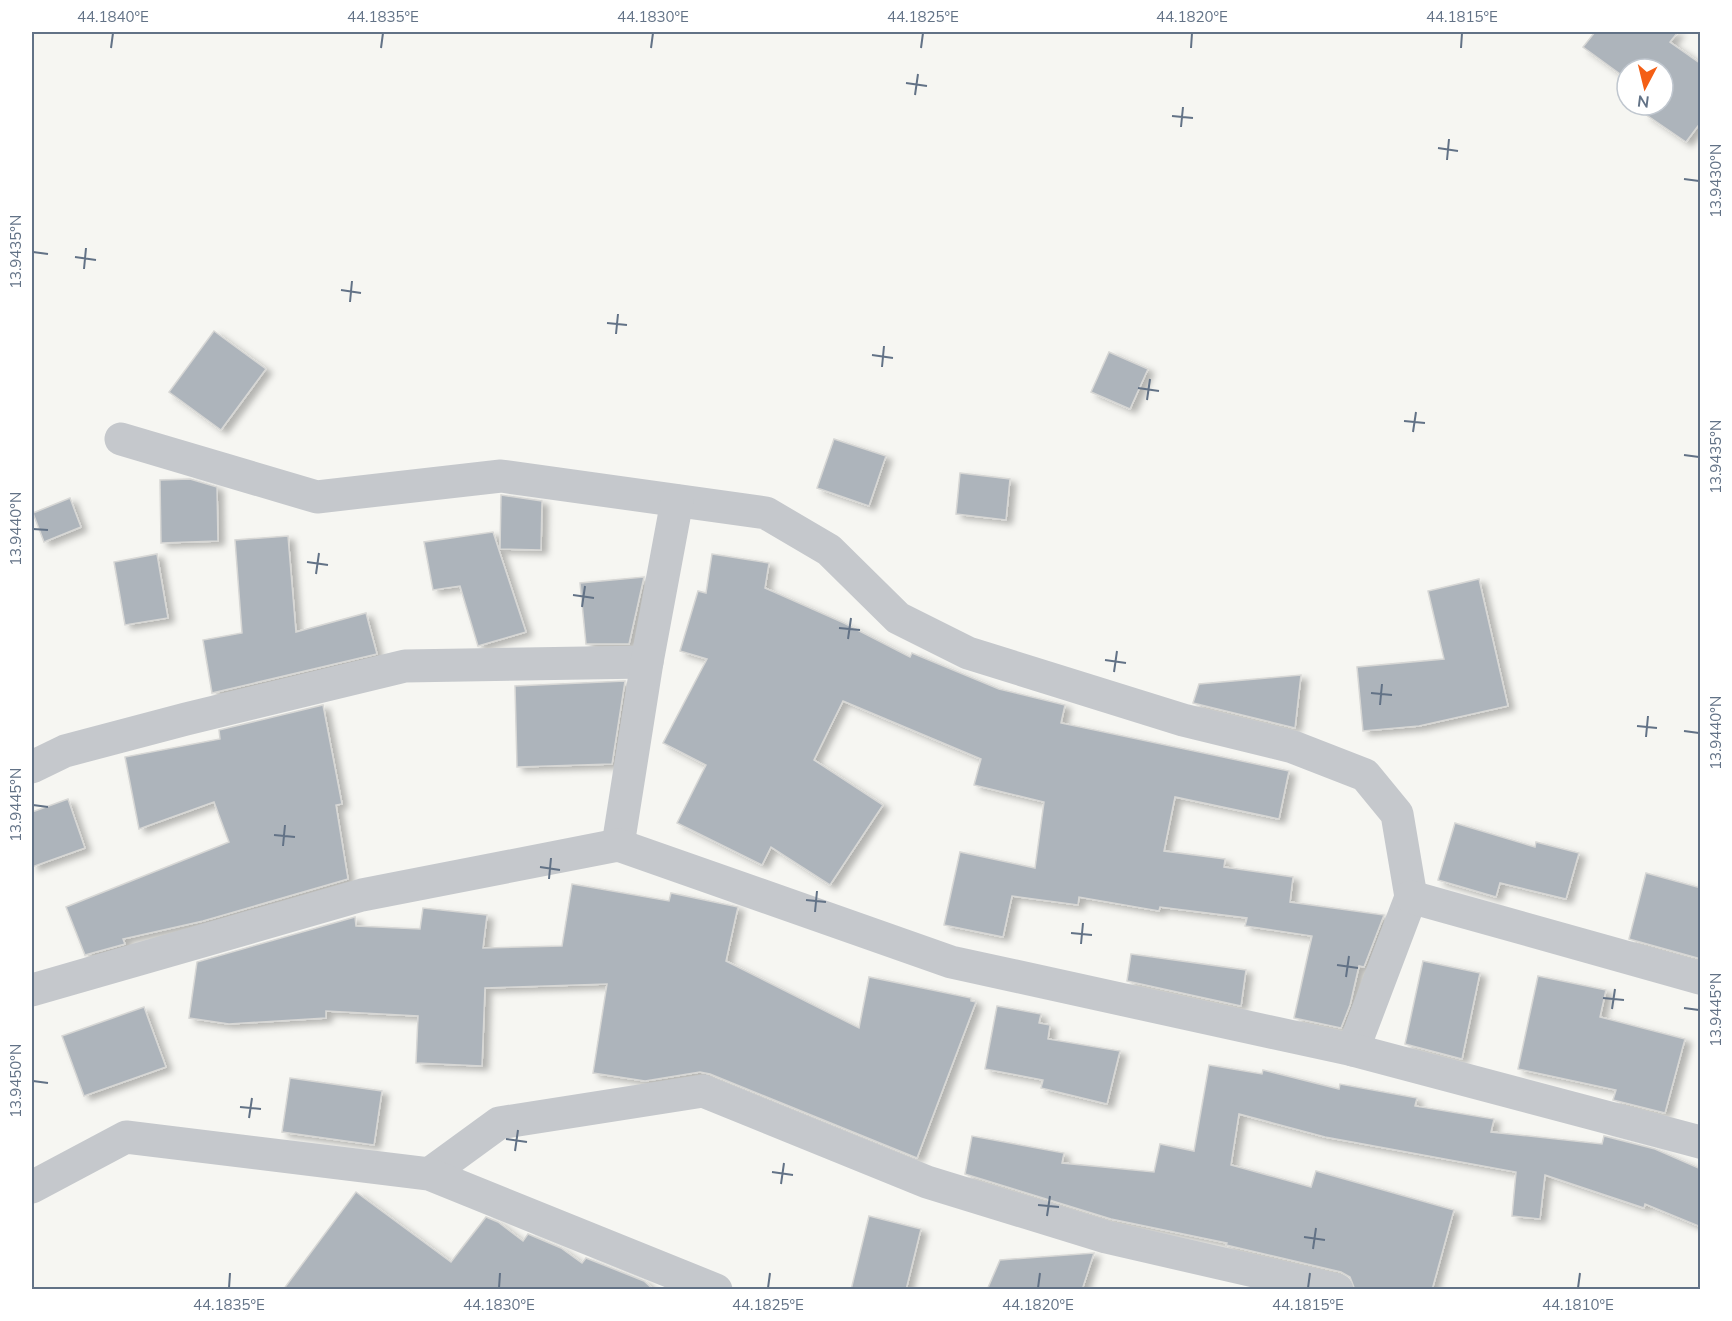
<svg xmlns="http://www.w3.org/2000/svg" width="1732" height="1321" font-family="Mulish,sans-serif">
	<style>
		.building { fill: #adb4bb; stroke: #d7d7d5; stroke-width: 1.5; filter: url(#shadow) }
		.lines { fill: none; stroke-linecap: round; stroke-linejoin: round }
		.street { stroke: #c5c8cc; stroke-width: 33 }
		.ticks { fill: none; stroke: #627286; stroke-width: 2 }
		.neatline { fill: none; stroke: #627286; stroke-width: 2 }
		.ticks-label { font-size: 15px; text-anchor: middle; fill: #627286 }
	</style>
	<defs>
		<filter id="shadow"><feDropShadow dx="6" dy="4" stdDeviation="3" flood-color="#0004"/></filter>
	</defs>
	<rect width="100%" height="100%" fill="#f6f6f2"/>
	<!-- building -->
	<g class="building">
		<polygon points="1595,32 1678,32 1670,42 1701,64 1701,122 1686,142 1645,114 1651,105 1663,105 1663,69 1627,69 1627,79 1583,47"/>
		<polygon points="214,331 266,369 221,430 169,392"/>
		<polygon points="1109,352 1148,369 1130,409 1091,392"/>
		<polygon points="834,439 886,456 869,506 817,488"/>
		<polygon points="960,473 1010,479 1006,520 956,514"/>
		<polygon points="190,479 217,487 218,541 161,543 160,480"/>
		<polygon points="501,495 542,501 541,550 500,549"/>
		<polygon points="70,498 81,527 44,542 33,513"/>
		<polygon points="493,532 526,632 478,646 460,586 433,590 424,542"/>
		<polygon points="288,536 296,632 366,613 377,654 212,693 203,640 242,633 235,540"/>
		<polygon points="157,554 168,618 125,625 114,562"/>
		<polygon points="712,554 769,563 765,588 844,623 910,657 912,653 999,689 1065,705 1061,723 1289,771 1279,819 1175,797 1164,851 1225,859 1224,867 1293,877 1290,902 1384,915 1364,967 1359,966 1350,1005 1341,1028 1294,1018 1312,936 1245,926 1247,918 1160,907 1159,911 1079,897 1078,905 1012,896 1003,937 944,925 960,852 1035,868 1044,802 974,785 981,759 843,701 814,760 883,805 830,885 771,847 762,865 677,823 706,765 663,743 707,659 680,651 698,591 706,593"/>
		<polygon points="644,577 629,644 586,644 580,583"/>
		<polygon points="1479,579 1508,706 1419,726 1363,731 1357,667 1444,659 1428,591"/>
		<polygon points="1301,675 1295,728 1193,703 1199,684"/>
		<polygon points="625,681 612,764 517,767 515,686"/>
		<polygon points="323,705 342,804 336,805 348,879 203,921 123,939 125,944 85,955 66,907 229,842 214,802 139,829 125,757 220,739 219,730"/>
		<polygon points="68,799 85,848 32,867 32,812"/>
		<polygon points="1455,823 1535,847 1536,842 1579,853 1566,899 1500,883 1496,897 1438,880"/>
		<polygon points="1646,873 1701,888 1701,959 1629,939"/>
		<polygon points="572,884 669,901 671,893 738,907 726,961 859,1028 869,977 971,998 971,1001 976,1002 917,1158 710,1074 700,1072 645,1081 593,1073 607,984 485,988 482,1066 416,1063 418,1016 326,1011 326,1018 229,1024 189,1018 197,962 355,917 356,926 420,929 423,908 487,915 483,948 562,946"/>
		<polygon points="1131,954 1246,970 1241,1006 1127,981"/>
		<polygon points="1423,961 1480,973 1462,1059 1405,1044"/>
		<polygon points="1538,976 1606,990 1600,1017 1685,1039 1665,1113 1613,1100 1616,1090 1518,1069"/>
		<polygon points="997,1006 1041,1014 1039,1023 1050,1025 1048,1039 1120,1051 1107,1104 1041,1088 1043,1080 985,1069"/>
		<polygon points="144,1007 166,1067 84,1096 62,1036"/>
		<polygon points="1209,1065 1262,1074 1263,1070 1339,1089 1340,1084 1417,1098 1415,1106 1494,1119 1491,1132 1602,1144 1604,1136 1655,1149 1701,1169 1701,1227 1645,1204 1644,1208 1545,1175 1540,1219 1512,1216 1516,1172 1325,1137 1239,1114 1231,1165 1311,1187 1316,1171 1454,1210 1432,1290 1355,1290 1350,1277 1341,1272 1226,1245 1227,1243 1111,1219 965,1174 972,1136 1064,1153 1062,1163 1154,1172 1160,1144 1194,1151"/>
		<polygon points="290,1078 382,1091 374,1145 282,1132"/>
		<polygon points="356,1192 451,1262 486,1217 498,1222 523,1241 528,1234 561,1248 582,1263 586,1258 644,1281 654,1290 283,1290"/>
		<polygon points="869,1216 921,1229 906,1290 851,1290"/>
		<polygon points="1094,1253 1082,1290 987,1290 1000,1260"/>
	</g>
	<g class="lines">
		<!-- street -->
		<g class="street">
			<polyline points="121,439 317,497 501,476 766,513 829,550 898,618 968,653 1183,720 1293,747 1365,775 1397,814 1411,897 1353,1050"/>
			<polyline points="32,767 65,751 186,719 405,666 647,662"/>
			<polyline points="618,845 647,662 677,501"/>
			<polyline points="1411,897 1700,978"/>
			<polyline points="32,990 362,895 618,845 951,962 1353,1050 1700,1142"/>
			<polyline points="429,1174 499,1123 703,1091 927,1182 1106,1237 1337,1290"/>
			<polyline points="32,1187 126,1137 429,1174 716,1290"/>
		</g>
	</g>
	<!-- ticks -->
	<path class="ticks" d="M111,48L113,33M381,48L383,33M651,48L653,33M921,48L923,33M1191,48L1192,33M1461,48L1462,33M906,83L927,86M915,95L918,74M1172,116L1193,118M1181,127L1183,107M1438,148L1458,151M1447,160L1449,139M1684,179L1699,181M33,252L48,254M75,257L96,260M84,269L86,248M341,290L361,293M350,302L352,281M607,323L627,325M616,334L618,314M872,355L893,358M882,367L884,346M1138,388L1159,391M1147,400L1150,379M1404,421L1425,423M1413,432L1416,412M1684,455L1699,457M33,529L48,530M307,562L328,565M316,574L319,553M573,595L594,598M582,607L585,586M839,628L860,630M848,639L851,618M1105,660L1126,663M1114,672L1117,651M1371,693L1392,695M1380,705L1382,684M1637,726L1657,728M1684,731L1699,733M1646,737L1648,716M33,805L48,807M274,835L295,837M283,846L285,825M540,867L560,870M549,879L551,858M806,900L826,902M815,912L817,891M1071,933L1092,935M1081,944L1083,923M1337,965L1358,968M1346,977L1349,956M1603,998L1624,1000M1684,1008L1699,1010M1612,1009L1615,989M33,1081L48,1083M240,1107L261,1109M249,1118L252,1098M506,1139L527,1142M515,1151L518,1130M772,1172L793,1175M781,1184L784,1163M1038,1205L1059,1207M1047,1216L1050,1196M1304,1237L1325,1240M1313,1249L1316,1228M229,1288L230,1273M499,1288L500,1273M768,1288L770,1273M1038,1288L1040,1273M1308,1288L1310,1273M1578,1288L1580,1273"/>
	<!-- border -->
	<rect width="1732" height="1321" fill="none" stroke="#ffffff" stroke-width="66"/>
	<!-- north arrow -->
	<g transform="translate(1645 87) rotate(187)"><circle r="28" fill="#ffffff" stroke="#c0c7cf" stroke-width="1.5"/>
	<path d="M0-4.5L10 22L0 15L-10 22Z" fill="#f45e14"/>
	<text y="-9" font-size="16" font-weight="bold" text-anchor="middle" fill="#627286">N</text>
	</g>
	<rect x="33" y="33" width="1666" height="1255" class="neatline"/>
	<g class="ticks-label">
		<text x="113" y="22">44.1840°E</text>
		<text x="383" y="22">44.1835°E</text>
		<text x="653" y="22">44.1830°E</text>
		<text x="923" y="22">44.1825°E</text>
		<text x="1192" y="22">44.1820°E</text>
		<text x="1462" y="22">44.1815°E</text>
		<text transform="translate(1716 181) rotate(-90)" y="5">13.9430°N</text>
		<text transform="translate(16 252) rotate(-90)" y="5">13.9435°N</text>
		<text transform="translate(1716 457) rotate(-90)" y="5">13.9435°N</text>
		<text transform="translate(16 529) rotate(-90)" y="5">13.9440°N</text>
		<text transform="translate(1716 733) rotate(-90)" y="5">13.9440°N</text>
		<text transform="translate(16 805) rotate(-90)" y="5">13.9445°N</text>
		<text transform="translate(1716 1010) rotate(-90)" y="5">13.9445°N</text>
		<text transform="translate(16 1081) rotate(-90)" y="5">13.9450°N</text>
		<text x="229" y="1310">44.1835°E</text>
		<text x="499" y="1310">44.1830°E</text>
		<text x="768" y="1310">44.1825°E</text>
		<text x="1038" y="1310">44.1820°E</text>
		<text x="1308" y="1310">44.1815°E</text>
		<text x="1578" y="1310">44.1810°E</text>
	</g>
</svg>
